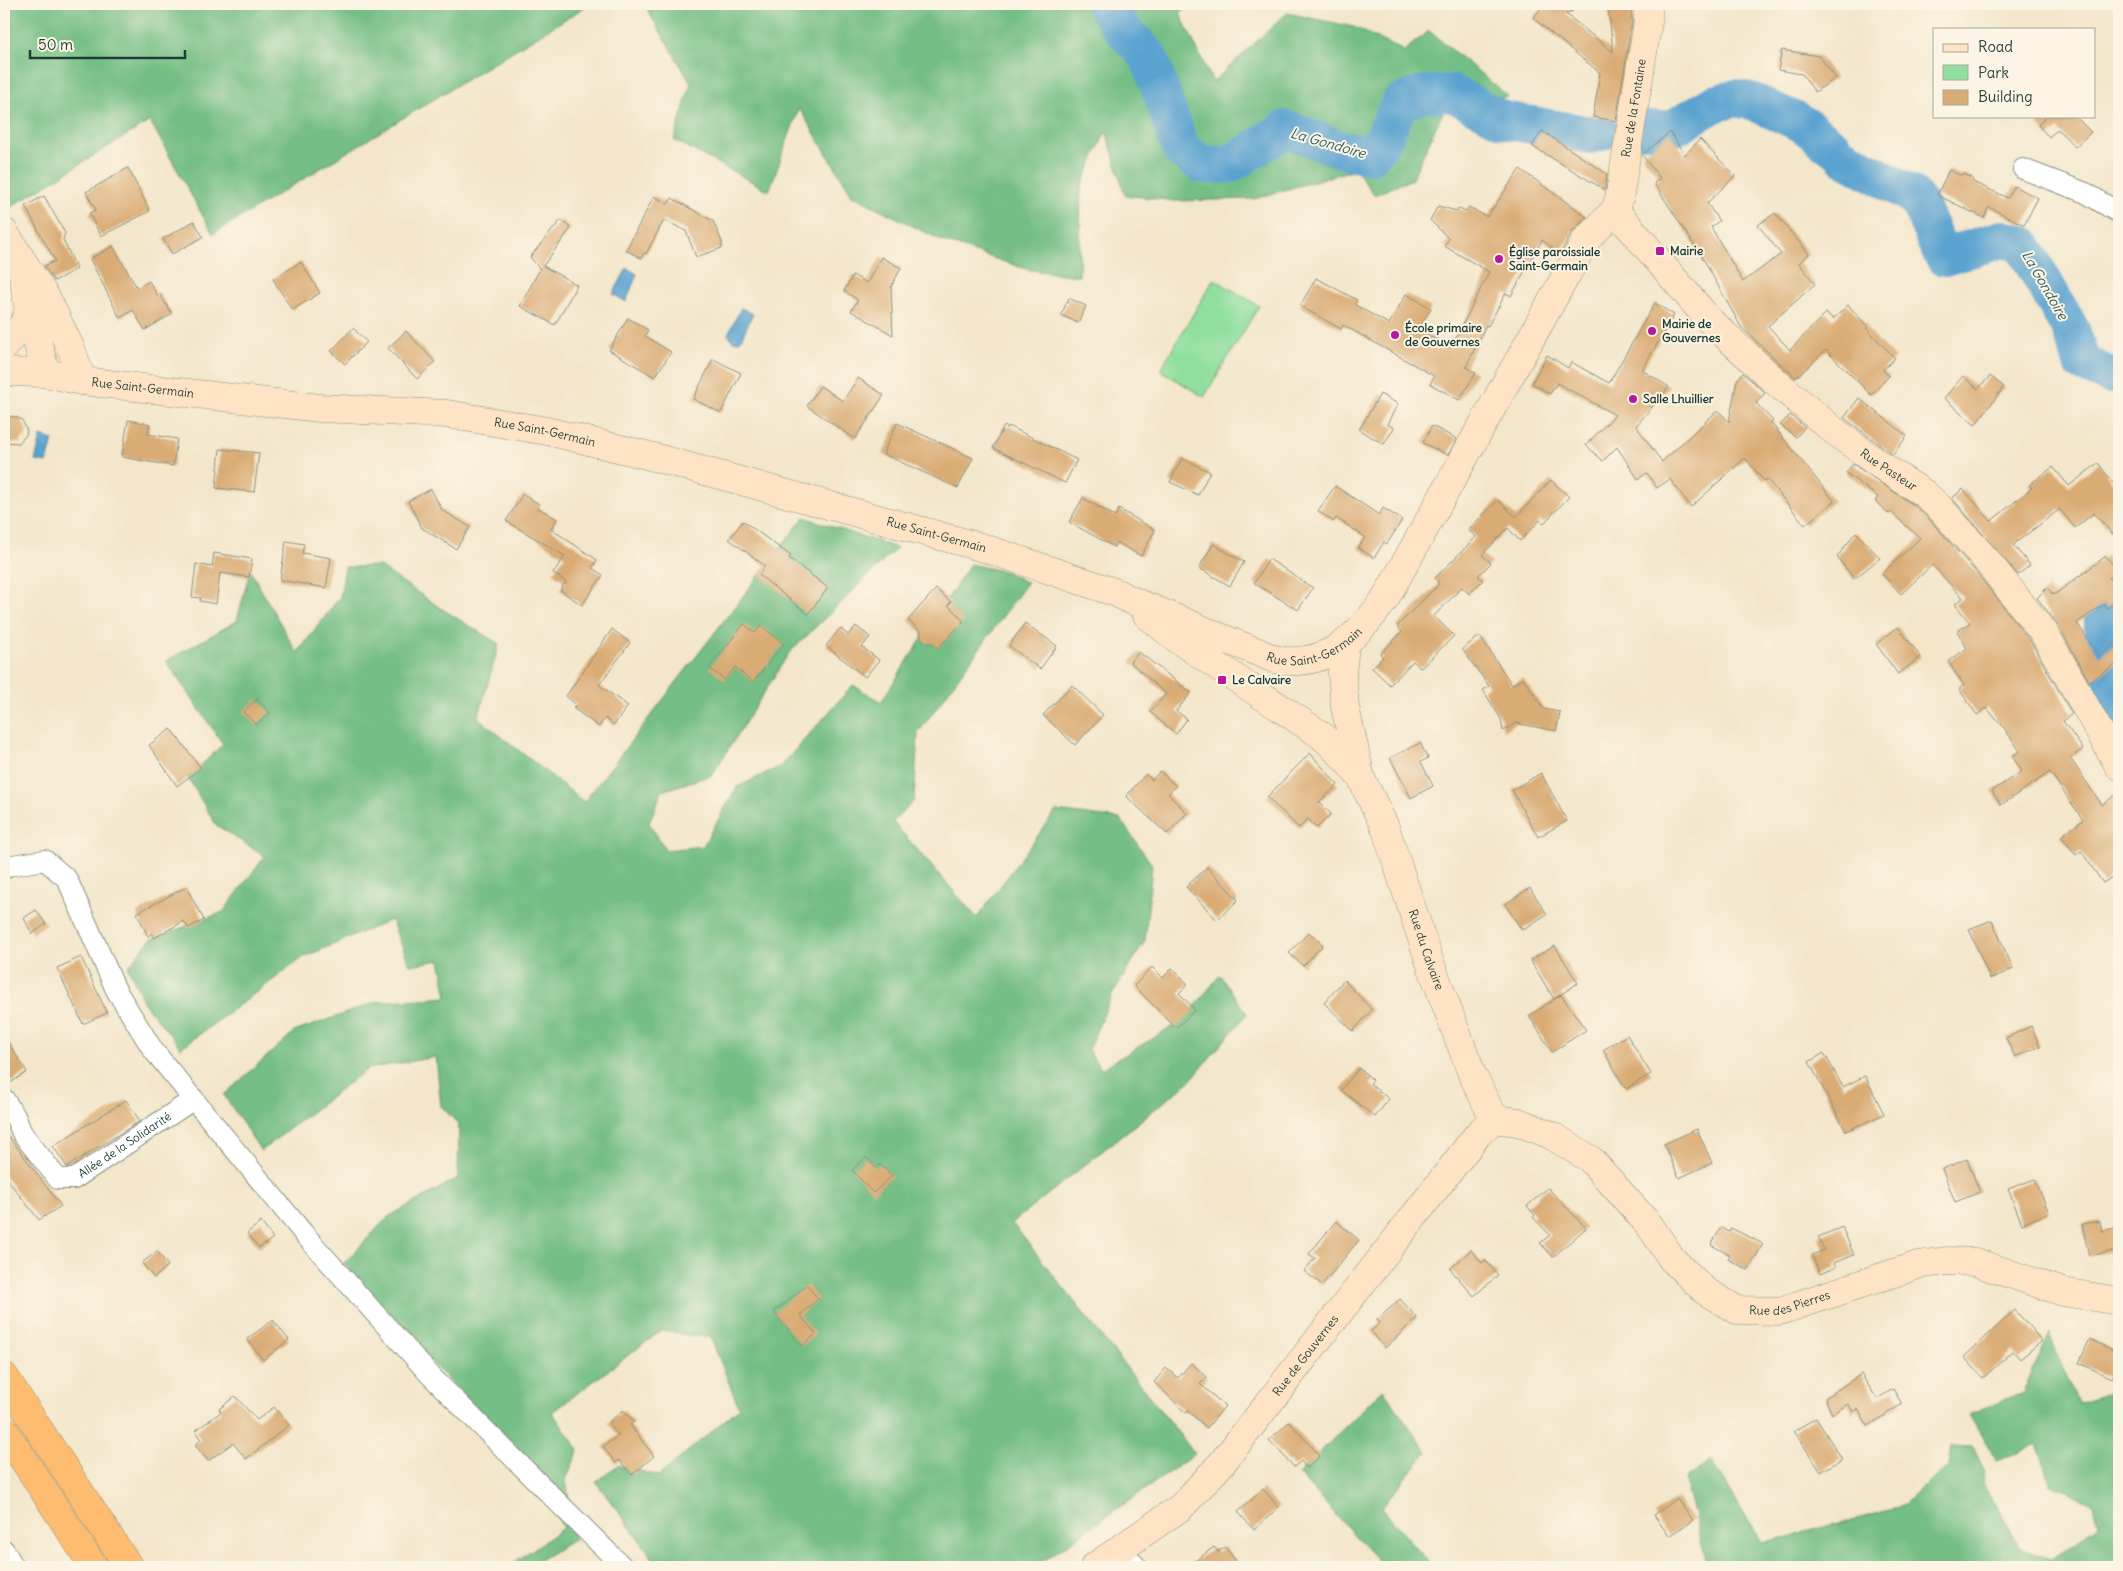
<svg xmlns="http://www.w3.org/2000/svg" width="2123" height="1571" font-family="Delius,sans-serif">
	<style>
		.green { fill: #90df9e; stroke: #588e69 }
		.forest { fill: #74be85; stroke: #4a7e5c }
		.water { fill: #5aa2d0; stroke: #3c7082 }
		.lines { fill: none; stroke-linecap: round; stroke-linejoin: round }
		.river { stroke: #5aa2d0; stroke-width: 38 }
		.building { fill: #daac75 }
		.street-casing { stroke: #89927f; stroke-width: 22 }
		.secondary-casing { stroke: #89927f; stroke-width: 29 }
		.highway-casing { stroke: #89927f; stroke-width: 29 }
		.street { stroke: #fff; stroke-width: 20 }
		.secondary { stroke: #fee4c5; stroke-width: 28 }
		.highway { stroke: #fdbc6f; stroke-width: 28 }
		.poi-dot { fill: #b5179e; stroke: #fcf5e5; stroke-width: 2 }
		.labels { text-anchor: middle; stroke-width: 4; stroke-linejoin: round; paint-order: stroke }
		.street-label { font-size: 12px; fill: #1f3d34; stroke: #fcf5e5 }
		.poi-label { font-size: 12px; font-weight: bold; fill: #1f3d34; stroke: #fcf5e5; text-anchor: start }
		.water-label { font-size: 14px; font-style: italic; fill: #315b63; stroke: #fcf5e5 }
	</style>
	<rect width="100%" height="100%" fill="#fcf5e5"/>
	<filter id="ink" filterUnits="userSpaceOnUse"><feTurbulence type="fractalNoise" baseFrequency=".02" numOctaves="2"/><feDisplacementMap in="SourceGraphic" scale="10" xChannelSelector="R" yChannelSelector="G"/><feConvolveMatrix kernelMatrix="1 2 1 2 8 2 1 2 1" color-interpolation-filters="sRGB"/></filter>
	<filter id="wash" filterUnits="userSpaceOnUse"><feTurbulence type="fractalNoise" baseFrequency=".0096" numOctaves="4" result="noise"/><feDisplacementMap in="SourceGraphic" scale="20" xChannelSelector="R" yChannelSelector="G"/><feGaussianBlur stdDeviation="1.12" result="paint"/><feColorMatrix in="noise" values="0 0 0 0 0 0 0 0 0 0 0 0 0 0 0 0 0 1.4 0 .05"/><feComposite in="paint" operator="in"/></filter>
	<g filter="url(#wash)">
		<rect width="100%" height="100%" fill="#f3e6ca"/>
		<!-- green -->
		<polygon class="green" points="1214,279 1259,306 1204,397 1160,370"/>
		<!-- forest -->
		<g class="forest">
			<polygon points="4,4 590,4 213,234 150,121 4,211"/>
			<polygon points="644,4 909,4 911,6 925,4 1186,4 1180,14 1213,82 1287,13 1354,27 1404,51 1429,31 1508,96 1444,110 1412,179 1374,195 1356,169 1254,199 1175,201 1125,195 1106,131 1081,187 1079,276 1029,270 942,241 852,195 799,108 769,191 674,140 691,83"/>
			<polygon points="804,517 897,548 789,653 712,775 662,791 649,823 666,850 703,846 737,787 781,766 853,685 881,702 970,564 1007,572 1027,583 918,733 914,801 893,822 977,918 1056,811 1120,819 1152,865 1145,941 1112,995 1088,1050 1101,1069 1184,1020 1220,975 1247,1014 1189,1082 1012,1223 1195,1454 1035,1567 656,1567 647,1550 596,1482 618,1465 659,1476 739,1408 711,1338 661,1331 552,1412 579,1450 566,1479 575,1539 528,1567 508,1567 563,1528 533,1464 393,1324 344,1263 388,1217 458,1178 459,1125 441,1106 436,1057 367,1069 261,1151 224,1095 294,1032 376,1002 447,997 440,960 410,965 391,920 304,957 181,1048 144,1003 128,967 150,940 223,912 265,856 216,825 188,778 223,744 166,661 237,621 250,570 297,653 340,597 345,567 379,566 439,607 499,644 478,718 584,802"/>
			<polygon points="2049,1334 2078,1404 2119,1391 2119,1567 1708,1567 1685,1479 1711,1461 1762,1543 1898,1508 1948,1467 1951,1446 1973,1447 1985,1472 1983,1483 2021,1549 2051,1559 2098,1526 2094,1503 2051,1486 2037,1443 1997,1461 1969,1414 2023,1393"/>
			<polygon points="1383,1389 1427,1452 1381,1508 1433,1567 1384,1567 1298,1474"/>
		</g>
		<!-- water -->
		<g class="water">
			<polygon points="627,268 637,274 626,302 613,294"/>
			<polygon points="741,308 753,314 740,341 733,341 728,334"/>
			<polygon points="41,436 53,440 47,463 35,461"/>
		</g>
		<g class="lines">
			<!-- river -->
			<g class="river">
				<polyline points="1104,4 1124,31 1149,57 1181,150 1204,165 1231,164 1286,129 1343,150 1371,155 1383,139 1400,103 1420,95 1452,93 1503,120 1591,135 1616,127 1664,130 1675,127 1714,104 1736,98 1754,102 1803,124 1834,148"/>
				<path d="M1844,157L1913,196C1928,213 1931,239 1944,257L2002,239L2022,244L2071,330L2082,363L2109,375H2119"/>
				<path d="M2102,700C2122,672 2115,677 2105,649C2102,641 2103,630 2103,621L2119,605"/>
				<polyline points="2109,714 2119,735"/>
			</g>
		</g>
		<g id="blocks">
			<!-- building -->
			<g class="building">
				<polygon points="1545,4 1584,4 1566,14 1613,52 1608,4 1631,4 1632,22 1616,121 1593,117 1600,73 1533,18"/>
				<polygon points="1782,50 1819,56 1836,78 1815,92 1802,74 1778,70"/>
				<polygon points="2046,116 2075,116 2091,132 2075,147 2058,129 2049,137 2038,125"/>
				<polygon points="1542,131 1607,174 1605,190 1532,146"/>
				<polygon points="1670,132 1685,155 1700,139 1735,176 1707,203 1719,221 1711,227 1743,282 1781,254 1758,225 1775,213 1809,254 1799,263 1815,284 1768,326 1790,350 1826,313 1833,319 1848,305 1868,327 1866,328 1895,358 1883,370 1889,376 1871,395 1826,350 1796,378 1741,327 1705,262 1654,183 1660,178 1642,155"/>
				<polygon points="128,168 150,211 101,236 89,213 96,210 86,192"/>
				<polygon points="1520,169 1587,217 1572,232 1560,254 1542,240 1511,296 1506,293 1488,326 1486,325 1466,367 1476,373 1459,400 1430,384 1434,376 1343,325 1341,329 1300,306 1316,278 1357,300 1355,305 1389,324 1406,294 1431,308 1418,330 1451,348 1489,272 1444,246 1449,239 1430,220 1438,206 1457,211 1458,208 1465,212 1469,207 1487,217"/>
				<polygon points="1949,170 1960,175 1964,174 1972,178 1973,182 2008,198 2014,186 2038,198 2024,225 1989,207 1984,218 1937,195"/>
				<polygon points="44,196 65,233 63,240 77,269 54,281 44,266 55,261 25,206"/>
				<polygon points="654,196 668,204 672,198 713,221 722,242 722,248 696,257 686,231 664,220 646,254 644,253 641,258 626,250"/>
				<polygon points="561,220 571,228 543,266 577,285 555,325 520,306 540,269 530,257"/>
				<polygon points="194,221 203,237 172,254 163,239"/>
				<polygon points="113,246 137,288 149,281 157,295 160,294 172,314 145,330 133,310 120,318 90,259"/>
				<polygon points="881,257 901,268 891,287 893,335 851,311 858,300 844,291 853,275 867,283"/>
				<polygon points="301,262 320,293 292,310 273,279"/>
				<polygon points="1069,298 1086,306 1078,323 1061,315"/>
				<polygon points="1655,303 1674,315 1642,370 1669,387 1636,426 1662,462 1718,410 1729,422 1737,380 1743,373 1765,393 1756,403 1773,421 1771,423 1834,501 1805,525 1767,479 1764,481 1745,458 1691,507 1670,479 1657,488 1647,473 1638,479 1617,447 1603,461 1586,445 1615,415 1557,383 1550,394 1532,383 1547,355 1568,368 1571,362 1609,383"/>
				<polygon points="628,318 648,330 645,336 671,352 655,377 609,350"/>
				<polygon points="353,328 367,342 345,364 331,351"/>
				<polygon points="406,331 435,362 417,379 388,348"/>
				<polygon points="713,359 741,373 721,413 693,399"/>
				<polygon points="1963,376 1978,389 1990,376 2004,387 1975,425 1944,398"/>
				<polygon points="858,378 884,395 855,439 807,406 820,386 843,401"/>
				<polygon points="1380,394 1398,404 1387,424 1394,428 1384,444 1359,430"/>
				<polygon points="1859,398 1907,436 1893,455 1844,418"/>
				<polygon points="1790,415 1805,427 1796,437 1780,425"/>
				<polygon points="4,416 16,417 22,420 27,431 26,435 19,443 4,442"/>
				<polygon points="128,420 150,424 148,434 177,439 173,466 122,457"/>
				<polygon points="897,423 973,458 958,488 883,454"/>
				<polygon points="1004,426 1008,428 1009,426 1077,460 1065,483 993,448"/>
				<polygon points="1432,426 1457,439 1448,455 1423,443"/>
				<polygon points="220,449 259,453 254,492 216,488"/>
				<polygon points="1182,458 1210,472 1198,495 1170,482"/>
				<polygon points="2098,463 2119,491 2119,541 2094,513 2075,528 2060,509 2013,545 2030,565 2018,575 1952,498 1963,489 1991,521 2032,488 2029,485 2053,467 2069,486"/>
				<polygon points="1853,464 1915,506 1929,519 1976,572 2031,642 2072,714 2063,721 2083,749 2070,758 2102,805 2119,792 2119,872 2103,883 2081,851 2076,855 2061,836 2083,820 2050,772 2001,805 1992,791 2022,771 2012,756 2020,751 2000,722 1999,723 1987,708 1977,715 1959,689 1964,685 1948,662 1967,648 1957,631 1970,623 1955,604 1963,598 1932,565 1901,594 1882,574 1920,538 1891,512 1889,514 1875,501 1878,497 1846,473"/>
				<polygon points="1551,480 1569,497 1544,523 1540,520 1520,541 1508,528 1482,555 1491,563 1478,576 1483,580 1469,594 1462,587 1434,616 1454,636 1421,668 1413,661 1390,685 1372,668 1383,657 1380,654 1402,632 1397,626 1438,585 1438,582 1435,578 1476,537 1468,530 1498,500 1516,517"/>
				<polygon points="1335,486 1379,515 1383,508 1402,520 1387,544 1384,542 1374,558 1358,548 1365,537 1336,518 1334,522 1318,511"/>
				<polygon points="431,489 442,510 470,527 456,549 422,528 408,501"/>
				<polygon points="523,494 539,504 537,507 557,519 551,529 597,560 592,568 603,575 582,605 560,590 566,582 553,573 565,556 506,521"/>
				<polygon points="1083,498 1115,516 1119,509 1155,530 1141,556 1116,542 1114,547 1069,522"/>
				<polygon points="743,521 791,556 789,558 828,588 808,614 759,575 765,566 729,539"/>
				<polygon points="1856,532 1880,558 1854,579 1837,557"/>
				<polygon points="286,541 304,544 302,553 331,558 326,588 280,580"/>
				<polygon points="1213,544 1244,562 1230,586 1199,568"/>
				<polygon points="214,553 252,559 249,577 220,573 216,604 200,601 201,598 192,597 196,564 212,567"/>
				<polygon points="2106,556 2118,571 2108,578 2119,586 2119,598 2107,608 2104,604 2077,623 2099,656 2119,641 2119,663 2089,681 2058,625 2037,598 2047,588 2054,595"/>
				<polygon points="1269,559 1313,588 1298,610 1254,583"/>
				<polygon points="936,589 951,602 948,605 962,619 963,622 938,648 933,643 926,643 921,638 921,632 908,620"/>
				<polygon points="1025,623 1057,646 1040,669 1009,646"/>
				<polygon points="744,624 755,633 761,626 784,644 753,682 735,667 725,680 709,668"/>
				<polygon points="856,626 870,637 862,647 879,660 865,677 826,646 840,628 848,635"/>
				<polygon points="1898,627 1921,657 1898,674 1876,644"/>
				<polygon points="612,629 630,643 599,685 628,706 614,725 605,718 599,727 573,708 576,705 566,696"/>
				<polygon points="1480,636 1512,685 1523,678 1544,709 1560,712 1556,731 1516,723 1503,731 1501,719 1483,690 1489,686 1462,649"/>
				<polygon points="1139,652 1191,693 1176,711 1187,719 1176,734 1150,712 1166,694 1130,662"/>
				<polygon points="1072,685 1103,715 1075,745 1043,715"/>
				<polygon points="257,699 270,713 256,725 243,712"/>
				<polygon points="171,729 201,768 177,786 149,745"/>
				<polygon points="1420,743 1428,758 1421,762 1433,786 1411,798 1390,758"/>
				<polygon points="1310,753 1338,785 1319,802 1331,814 1317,828 1308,819 1299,828 1267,797"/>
				<polygon points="1160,771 1176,786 1168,794 1187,813 1167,834 1126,796 1146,774 1152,780"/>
				<polygon points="1541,773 1567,821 1538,837 1512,790"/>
				<polygon points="1207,867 1238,900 1217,920 1186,887"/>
				<polygon points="186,887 204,920 188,928 184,921 154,938 152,933 148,936 137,913"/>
				<polygon points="1530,888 1547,914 1522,930 1505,904"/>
				<polygon points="36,910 46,924 32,934 24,918"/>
				<polygon points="1992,920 2013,969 1990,979 1969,929"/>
				<polygon points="1309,932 1323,945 1303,966 1289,953"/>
				<polygon points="1555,946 1578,983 1554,999 1530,960"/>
				<polygon points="81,957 107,1013 83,1024 57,968"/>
				<polygon points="1152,967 1163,978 1172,968 1188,984 1179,993 1195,1010 1176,1028 1134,986"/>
				<polygon points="1344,980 1372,1010 1353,1031 1324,1003"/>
				<polygon points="1561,995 1586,1030 1552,1052 1529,1016"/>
				<polygon points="2031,1026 2040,1046 2015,1057 2006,1038"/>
				<polygon points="1627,1035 1651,1074 1626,1089 1603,1050"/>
				<polygon points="4,1036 27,1072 4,1087"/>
				<polygon points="1824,1053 1843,1087 1865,1076 1884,1114 1846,1131 1809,1062"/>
				<polygon points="1359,1068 1373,1080 1370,1084 1389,1099 1375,1117 1341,1090"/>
				<polygon points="126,1100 140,1121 67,1167 53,1146"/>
				<polygon points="1697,1129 1712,1163 1679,1178 1664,1144"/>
				<polygon points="4,1130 61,1206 39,1220 4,1175"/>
				<polygon points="866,1157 876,1168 880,1164 892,1176 873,1193 852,1170"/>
				<polygon points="1967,1159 1980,1192 1955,1202 1942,1169"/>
				<polygon points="2035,1179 2049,1213 2022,1224 2008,1189"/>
				<polygon points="1548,1188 1586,1228 1553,1257 1540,1243 1550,1235 1533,1217 1535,1215 1527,1206"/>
				<polygon points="1336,1221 1359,1240 1322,1285 1304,1271 1315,1258 1309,1254"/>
				<polygon points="2100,1221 2102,1231 2119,1227 2119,1250 2089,1256 2082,1224"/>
				<polygon points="261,1222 273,1238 259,1248 247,1233"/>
				<polygon points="1721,1227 1729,1232 1731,1228 1763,1244 1748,1270 1728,1259 1730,1255 1711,1245"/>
				<polygon points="1842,1227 1854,1255 1834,1263 1836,1267 1820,1274 1812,1255 1824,1250 1818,1237"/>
				<polygon points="1471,1250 1482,1263 1485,1260 1498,1275 1474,1296 1450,1269"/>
				<polygon points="157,1251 168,1266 154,1278 142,1263"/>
				<polygon points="807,1285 818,1299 800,1315 816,1334 802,1346 774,1312"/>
				<polygon points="1400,1299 1417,1318 1385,1348 1371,1331 1380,1323 1377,1320"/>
				<polygon points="2015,1310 2042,1341 2020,1359 2013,1351 1983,1378 1964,1357"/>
				<polygon points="273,1320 289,1340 263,1360 247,1339"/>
				<polygon points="2090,1339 2119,1353 2119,1362 2112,1378 2079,1363"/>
				<polygon points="1191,1363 1207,1377 1200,1384 1225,1406 1207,1428 1188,1411 1186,1413 1154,1382 1166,1368 1178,1378"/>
				<polygon points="1861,1374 1877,1399 1893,1389 1902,1404 1868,1426 1858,1409 1853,1412 1848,1404 1832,1414 1825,1398"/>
				<polygon points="235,1396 257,1420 274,1407 289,1425 246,1459 233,1443 208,1461 195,1445 201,1440 195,1431 221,1412 219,1409"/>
				<polygon points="623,1410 634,1422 630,1425 654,1456 632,1475 619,1460 616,1463 603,1447 618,1435 608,1423"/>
				<polygon points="1816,1418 1842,1459 1821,1472 1794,1431"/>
				<polygon points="1289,1422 1320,1456 1307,1468 1301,1461 1294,1467 1269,1440"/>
				<polygon points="1263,1489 1279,1507 1254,1530 1238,1512"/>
				<polygon points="1677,1498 1693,1520 1669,1536 1654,1515"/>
				<polygon points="1214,1547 1218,1552 1225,1547 1241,1567 1187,1567"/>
			</g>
		</g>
	</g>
	<g filter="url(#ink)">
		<use href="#blocks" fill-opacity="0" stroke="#89927f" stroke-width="1"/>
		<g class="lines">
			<defs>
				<g id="street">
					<polyline points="2023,169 2086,193 2119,213"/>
					<polyline points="4,869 7,866 45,860 67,879 116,990 153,1050 304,1234 431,1376 623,1567"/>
					<path id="s1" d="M4,1099L15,1116L22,1133L58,1179H74L194,1099"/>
					<polyline points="1120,1549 1137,1567"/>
					<polyline points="4,1550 14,1567"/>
				</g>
				<g id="secondary">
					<path id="s2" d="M1615,210L1710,321L1777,383L1833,430L1877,463L1925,494L1940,508L1988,562L2044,633L2119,766"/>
					<polyline points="4,232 48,301 72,351 82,381"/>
					<polyline points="22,268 29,312 46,373"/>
					<polyline points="4,347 23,325 29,312"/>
					<path id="s3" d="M4,372L46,373L82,381L320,408L447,414L547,431L650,456L984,548L1117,593C1142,607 1169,614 1194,626C1215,635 1236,644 1258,652C1265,655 1272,659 1279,660C1328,668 1359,635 1385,599L1586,240L1615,210L1619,199L1648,22V4"/>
					<polyline points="1147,615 1177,639 1321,735 1341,754 1357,773"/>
					<path id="s4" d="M1345,645L1342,674L1345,707L1361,778L1385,827L1429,960L1472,1074L1494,1119"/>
					<path id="s5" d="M1494,1119L1518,1122L1551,1135L1590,1159L1650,1226L1672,1259L1705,1291L1737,1310L1780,1311L1918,1265L1946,1261L1975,1262L2063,1292L2119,1301"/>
					<path id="s6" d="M1094,1567L1181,1507L1222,1463L1478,1134L1494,1119"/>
				</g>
				<g id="highway">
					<polyline points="4,1376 129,1567"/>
					<polyline points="4,1430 94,1567"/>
				</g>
			</defs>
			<!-- street casing -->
			<use href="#street" class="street-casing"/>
			<!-- secondary casing -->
			<use href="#secondary" class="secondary-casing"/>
			<!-- highway casing -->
			<use href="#highway" class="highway-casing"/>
			<!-- street -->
			<use href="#street" class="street"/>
			<!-- secondary -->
			<use href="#secondary" class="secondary"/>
			<!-- highway -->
			<use href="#highway" class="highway"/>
		</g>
	</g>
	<!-- markers -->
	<g class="poi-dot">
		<rect x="1655" y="246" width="10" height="10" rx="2.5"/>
		<circle cx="1499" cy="259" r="5"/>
		<circle cx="1652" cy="331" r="5"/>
		<circle cx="1395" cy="335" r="5"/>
		<circle cx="1633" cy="399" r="5"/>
		<rect x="1217" y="675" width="10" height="10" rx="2.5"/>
	</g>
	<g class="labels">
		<!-- street labels -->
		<g class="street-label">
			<text dy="4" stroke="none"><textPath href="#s3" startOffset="2002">Rue de la Fontaine</textPath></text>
			<text dy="4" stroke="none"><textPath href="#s3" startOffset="140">Rue Saint-Germain</textPath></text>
			<text dy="4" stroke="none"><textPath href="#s3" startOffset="545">Rue Saint-Germain</textPath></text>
			<text dy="4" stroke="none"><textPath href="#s2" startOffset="379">Rue Pasteur</textPath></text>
			<text dy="4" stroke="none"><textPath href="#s3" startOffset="950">Rue Saint-Germain</textPath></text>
			<text dy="4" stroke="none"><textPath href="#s3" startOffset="1354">Rue Saint-Germain</textPath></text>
			<text dy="4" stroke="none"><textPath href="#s4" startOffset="319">Rue du Calvaire</textPath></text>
			<text dy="4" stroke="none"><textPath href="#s1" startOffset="174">Allée de la Solidarité</textPath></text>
			<text dy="4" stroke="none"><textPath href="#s5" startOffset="372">Rue des Pierres</textPath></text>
			<text dy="4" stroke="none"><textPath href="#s6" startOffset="302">Rue de Gouvernes</textPath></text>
		</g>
		<!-- poi labels -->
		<g class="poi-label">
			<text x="1670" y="255">Mairie</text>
			<text x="1509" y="256">Église paroissiale<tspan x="1509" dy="14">Saint-Germain</tspan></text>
			<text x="1662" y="328">Mairie de<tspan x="1662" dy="14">Gouvernes</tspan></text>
			<text x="1405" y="332">École primaire<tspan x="1405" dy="14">de Gouvernes</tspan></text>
			<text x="1643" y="403">Salle Lhuillier</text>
			<text x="1232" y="684">Le Calvaire</text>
		</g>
		<!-- water labels -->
		<g class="water-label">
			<text transform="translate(1328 143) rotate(16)" y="5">La Gondoire</text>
			<text transform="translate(2045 285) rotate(60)" y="5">La Gondoire</text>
		</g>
	</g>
	<!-- margin -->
	<rect width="2123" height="1571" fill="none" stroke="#fcf5e5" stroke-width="20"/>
	<!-- legend -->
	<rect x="1933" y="28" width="162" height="90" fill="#fcf5e5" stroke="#a4ab9e"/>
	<rect x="1943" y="44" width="25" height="8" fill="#fee4c5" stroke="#a4ab9e"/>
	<text x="1978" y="52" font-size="15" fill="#1f3d34">Road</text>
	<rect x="1943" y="65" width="25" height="15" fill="#90df9e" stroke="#a4ab9e"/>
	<text x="1978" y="78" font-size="15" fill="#1f3d34">Park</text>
	<rect x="1943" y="90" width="25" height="15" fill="#daac75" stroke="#a4ab9e"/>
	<text x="1978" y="102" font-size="15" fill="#1f3d34">Building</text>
	<!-- scale -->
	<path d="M30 50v8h155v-8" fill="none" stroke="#1f3d34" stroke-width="2.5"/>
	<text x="38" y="50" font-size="15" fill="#1f3d34" stroke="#fcf5e5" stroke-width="4" paint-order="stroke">50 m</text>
</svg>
